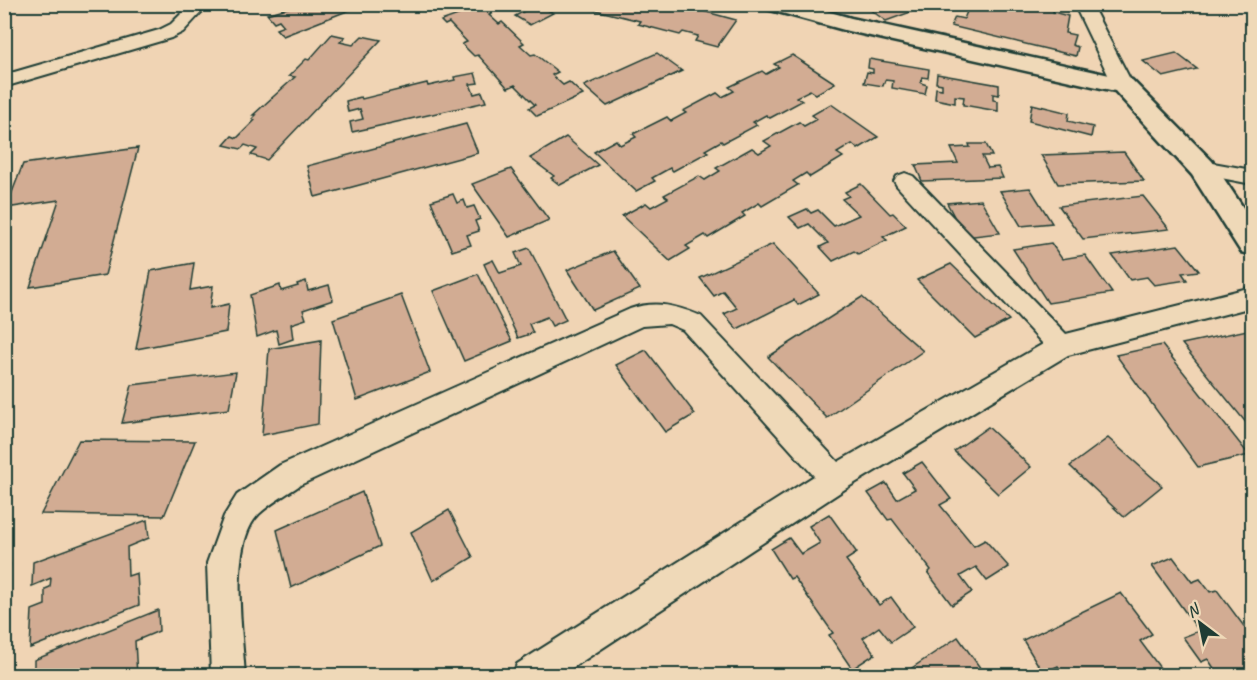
<svg xmlns="http://www.w3.org/2000/svg" width="1257" height="680" font-family="Caveat,sans-serif">
	<style>
		.building { fill: #d2ac93; stroke: #1f3d34; stroke-width: 1.5 }
		.lines { fill: none; stroke-linecap: round; stroke-linejoin: round }
		.street-casing { stroke: #1f3d34; stroke-width: 4 }
		.secondary-casing { stroke: #1f3d34; stroke-width: 5 }
		.street { fill: #efd9b8; fill-rule: evenodd }
		.secondary { fill: #efd9b8; fill-rule: evenodd }
	</style>
	<rect width="100%" height="100%" fill="#f0d4b4"/>
	<filter id="ink" filterUnits="userSpaceOnUse"><feTurbulence type="fractalNoise" baseFrequency=".0167" numOctaves="2"/><feDisplacementMap in="SourceGraphic" scale="12" xChannelSelector="R" yChannelSelector="G"/><feConvolveMatrix kernelMatrix="1 2 1 2 8 2 1 2 1" color-interpolation-filters="sRGB"/></filter>
	<g filter="url(#ink)">
		<!-- building -->
		<g class="building">
			<polygon points="301,4 365,4 283,36 276,29 284,26 279,20 274,22 267,14"/>
			<polygon points="538,4 553,13 530,25 515,16"/>
			<polygon points="585,4 677,4 736,20 717,47 695,41 698,36 683,32 680,35 638,24 640,21 587,8 590,6"/>
			<polygon points="862,4 913,4 919,9 886,21"/>
			<polygon points="970,4 1055,4 1053,12 1068,16 1065,33 1075,35 1072,45 1078,47 1076,56 951,26 955,17 964,19"/>
			<polygon points="483,6 492,14 489,15 499,24 502,22 524,43 520,45 531,55 535,54 558,72 552,75 563,85 569,82 583,95 537,116 529,108 535,105 515,85 508,88 478,55 474,56 462,44 467,42 449,23 445,25 441,21"/>
			<polygon points="332,34 345,37 340,42 353,45 362,36 381,40 267,160 251,155 257,149 245,145 241,149 224,145 232,136 237,138 255,120 252,119 256,115 253,115 295,77 289,76 306,59 309,60"/>
			<polygon points="657,53 682,71 607,106 584,86"/>
			<polygon points="1176,53 1197,69 1163,77 1143,61"/>
			<polygon points="792,55 835,83 816,94 810,90 796,97 802,101 770,118 766,115 753,122 757,125 723,143 721,141 705,150 708,152 673,171 670,168 652,178 655,181 636,191 594,152 616,140 620,145 636,137 633,134 667,117 671,121 686,113 683,111 717,93 722,97 734,91 729,87 762,71 766,74 779,67 774,64"/>
			<polygon points="869,59 929,69 928,78 922,77 921,83 927,85 925,94 892,88 893,81 885,80 883,86 864,83 867,72 873,73 873,69 868,68"/>
			<polygon points="475,73 478,83 470,84 474,94 482,92 486,102 352,132 350,122 363,119 360,109 348,112 346,101 361,97 362,99 427,83 428,86 455,80 454,77"/>
			<polygon points="937,74 999,85 999,95 993,94 993,100 998,101 998,111 963,105 964,97 955,96 955,103 935,99 936,88 942,89 942,84 936,83"/>
			<polygon points="831,104 878,137 858,149 852,144 837,153 843,157 810,177 806,173 793,181 798,185 762,206 759,203 742,213 745,216 708,238 705,235 686,246 690,249 670,261 622,216 646,203 651,207 668,198 664,195 699,176 705,180 720,171 716,168 752,148 759,153 771,146 764,141 799,122 804,126 817,119 812,115"/>
			<polygon points="1032,104 1069,113 1068,121 1093,127 1091,137 1029,121"/>
			<polygon points="466,124 478,153 315,197 307,166"/>
			<polygon points="566,137 598,165 560,185 551,178 554,176 530,158"/>
			<polygon points="969,144 986,144 992,156 982,156 988,168 998,167 1003,178 922,181 915,165 958,163 951,148 970,147"/>
			<polygon points="138,148 105,275 30,287 59,200 6,208 23,164"/>
			<polygon points="1124,152 1144,181 1058,184 1041,155"/>
			<polygon points="511,169 549,220 509,237 472,184"/>
			<polygon points="861,184 890,214 893,213 906,226 883,237 887,240 858,254 854,251 833,261 820,247 828,243 809,224 800,228 789,217 807,209 811,213 818,210 834,226 859,215 842,199 849,196 845,192"/>
			<polygon points="1030,188 1052,223 1021,226 1000,191"/>
			<polygon points="453,194 457,203 464,200 467,208 474,206 480,219 475,221 479,231 467,235 471,245 452,251 431,201"/>
			<polygon points="1143,196 1169,229 1083,239 1059,206"/>
			<polygon points="981,200 1000,233 965,237 947,203"/>
			<polygon points="1051,243 1062,259 1085,255 1112,293 1048,303 1013,249"/>
			<polygon points="773,244 819,294 798,305 794,300 737,329 724,314 737,308 723,291 714,296 700,278"/>
			<polygon points="1178,245 1199,271 1182,273 1187,280 1154,285 1147,277 1130,280 1112,255"/>
			<polygon points="529,248 566,320 552,326 547,317 529,324 533,333 518,338 484,264 493,260 500,273 521,266 515,253"/>
			<polygon points="613,251 640,289 593,310 567,270"/>
			<polygon points="194,263 190,290 213,286 210,308 229,304 226,332 136,349 151,271"/>
			<polygon points="951,264 1009,320 975,338 917,280"/>
			<polygon points="478,274 512,341 464,361 433,291"/>
			<polygon points="306,281 308,291 329,285 333,300 303,310 306,319 291,324 293,339 279,344 276,330 257,337 250,295 280,285 281,291 298,286 297,284"/>
			<polygon points="401,295 430,372 357,400 333,319"/>
			<polygon points="862,297 923,351 827,418 768,357"/>
			<polygon points="1247,330 1252,337 1252,430 1182,344"/>
			<polygon points="321,340 318,424 262,435 269,349"/>
			<polygon points="1162,345 1249,455 1198,467 1116,355"/>
			<polygon points="646,350 695,414 665,432 616,365"/>
			<polygon points="236,372 229,409 122,423 132,385"/>
			<polygon points="988,427 1031,467 998,494 954,451"/>
			<polygon points="1108,438 1162,486 1124,517 1070,466"/>
			<polygon points="79,440 195,441 164,516 41,514"/>
			<polygon points="922,462 951,499 940,505 974,546 985,540 1009,567 987,581 976,567 960,576 972,592 952,605 928,573 931,570 892,519 888,520 868,493 886,483 897,499 915,489 903,473"/>
			<polygon points="362,492 380,546 291,588 277,530"/>
			<polygon points="449,510 473,557 433,581 411,532"/>
			<polygon points="829,514 857,553 846,560 879,605 891,597 913,627 891,642 879,627 863,638 875,654 852,669 829,635 833,633 794,577 790,579 771,549 789,538 801,554 820,543 809,526"/>
			<polygon points="147,520 149,538 127,547 128,576 137,573 139,605 30,648 32,610 45,605 45,589 50,587 51,578 32,586 33,562"/>
			<polygon points="1173,557 1192,582 1200,579 1210,592 1217,590 1252,637 1252,676 1219,676 1208,659 1201,662 1183,637 1199,631 1152,566"/>
			<polygon points="10,564 6,596 4,596 4,566"/>
			<polygon points="1121,593 1152,634 1140,641 1166,676 1065,676 1058,666 1043,673 1023,640"/>
			<polygon points="158,610 159,631 135,641 137,676 34,676 34,660"/>
			<polygon points="958,637 986,676 900,676"/>
		</g>
		<g class="lines">
			<defs>
				<g id="street">
					<polygon points="191,4 209,4 183,32 171,38 4,87 4,75 159,30 171,24"/>
					<polygon points="1074,4 1091,4 1133,85 1130,89 1116,89 1113,85"/>
					<polygon points="1202,161 1252,170 1252,184 1195,173 1191,168 1195,163"/>
					<path d="M905,173L913,176L1066,334L1252,287V307L1068,355L845,489L560,676H512L517,664L814,476L683,330L669,324L642,326L300,485C287,494 271,503 259,514C228,544 243,635 245,676H211L207,563L224,516L237,495L280,465L630,309C656,300 677,306 701,316L838,462L1043,344L897,186L894,181L897,176Z"/>
				</g>
				<polygon id="secondary" points="764,4 802,4 851,18 1132,80 1212,161 1252,221 1252,255 1241,252 1192,175 1115,91 848,31 767,9"/>
			</defs>
			<!-- street casing -->
			<use href="#street" class="street-casing"/>
			<!-- secondary casing -->
			<use href="#secondary" class="secondary-casing"/>
			<!-- street -->
			<use href="#street" class="street"/>
			<!-- secondary -->
			<use href="#secondary" class="secondary"/>
		</g>
	</g>
	<!-- margin -->
	<rect width="1257" height="680" fill="none" stroke="#efd9b8" stroke-width="24"/>
	<rect x="12" y="12" width="1233" height="656" fill="none" stroke="#1f3d34" stroke-width="2" filter="url(#ink)"/>
	<!-- north arrow -->
	<g transform="translate(1200 623) rotate(328)" stroke="#efd9b8" stroke-width="4.5" paint-order="stroke">
	<path d="M0-4.5L10 22L0 15L-10 22Z" fill="#1f3d34"/>
	<text y="-9" font-size="16" font-weight="bold" text-anchor="middle" fill="#1f3d34">N</text>
	</g>
</svg>
